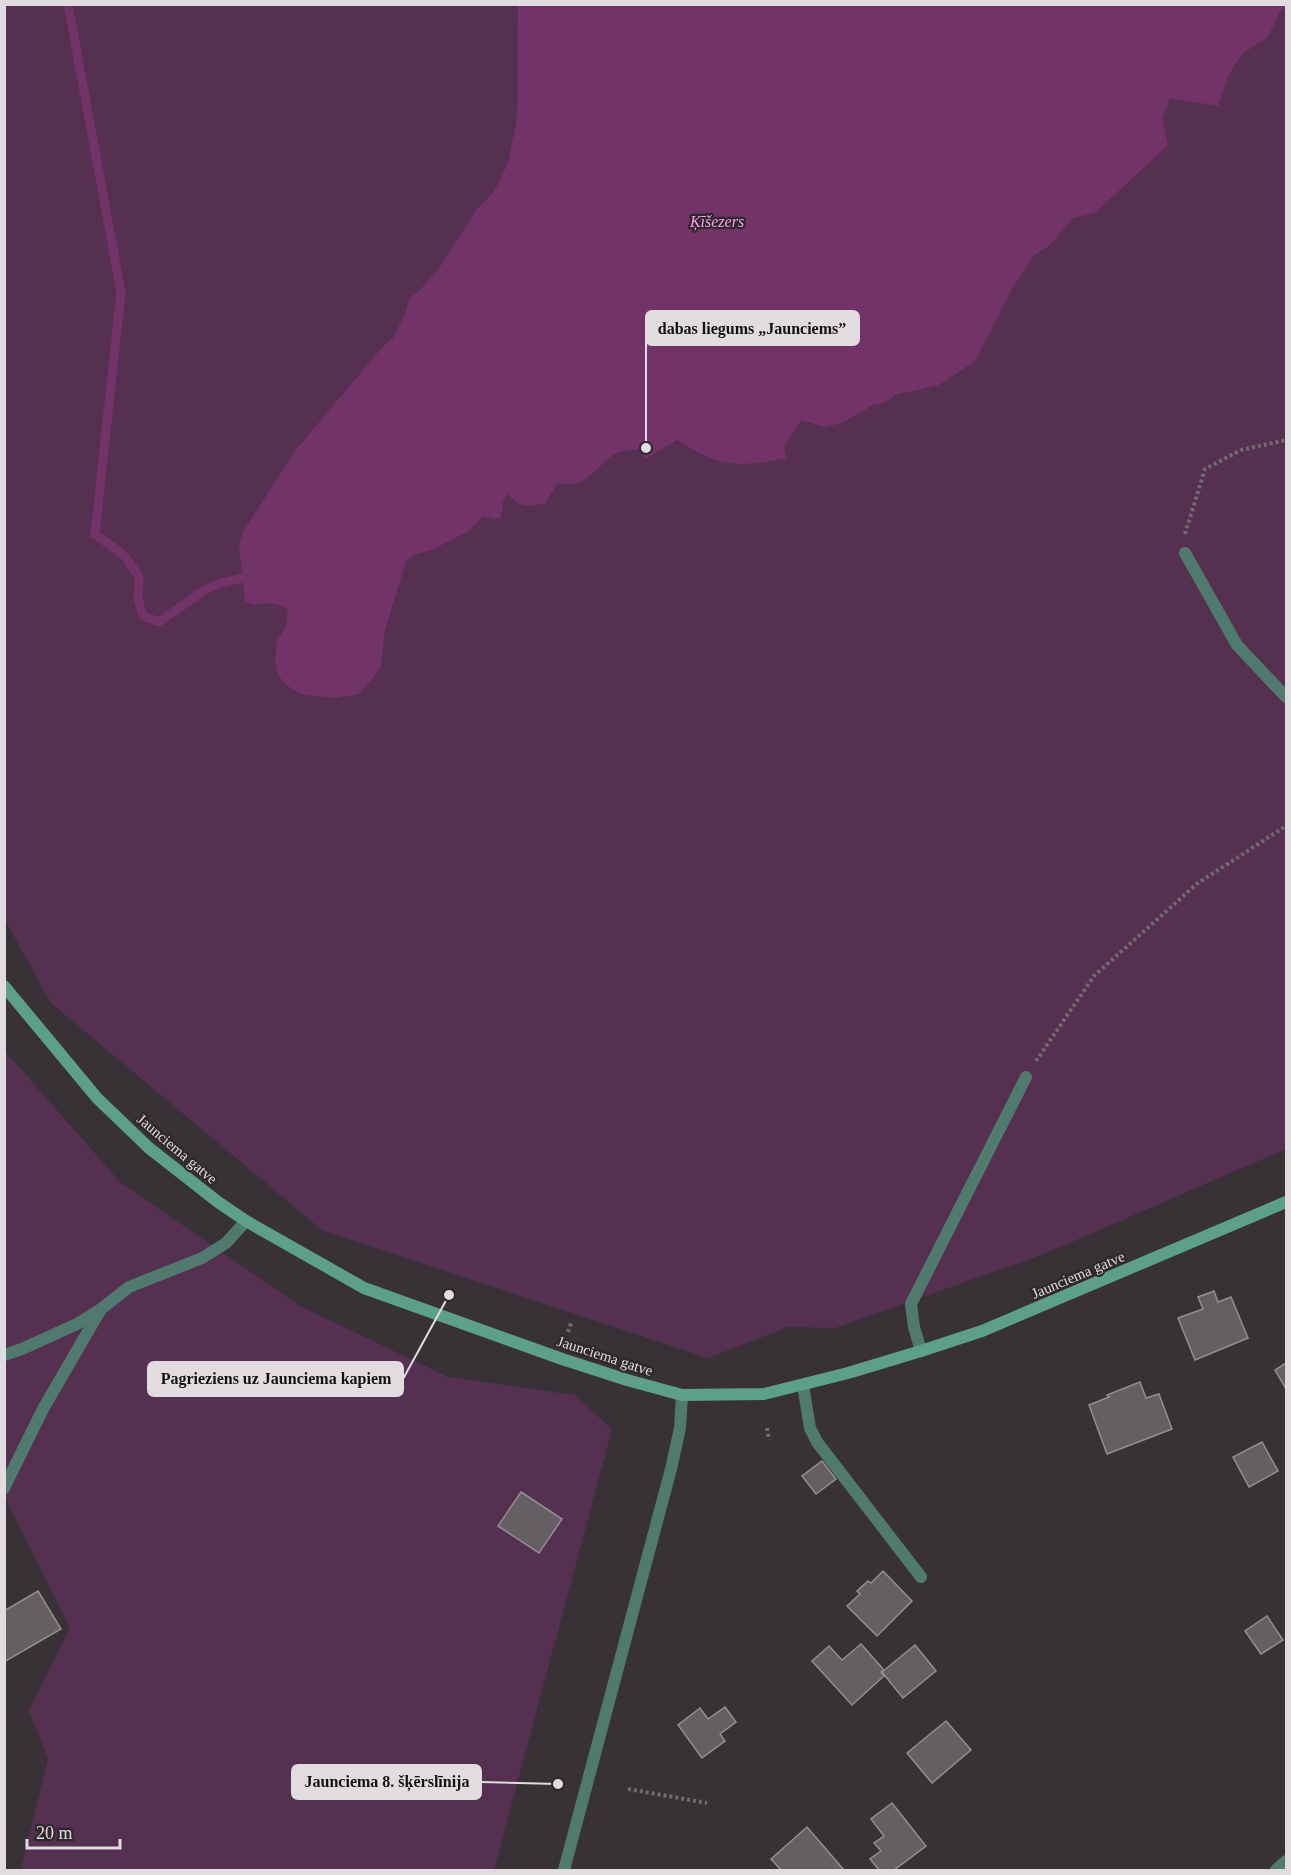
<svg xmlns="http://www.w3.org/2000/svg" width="1291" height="1875" font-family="Georgia,serif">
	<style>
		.green { fill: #563050 }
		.water { fill: #713368 }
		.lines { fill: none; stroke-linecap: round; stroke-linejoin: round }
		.stream { stroke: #713368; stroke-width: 9 }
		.building { fill: #655f64; stroke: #948d92; stroke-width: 1.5 }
		.path { stroke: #716b70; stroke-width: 4; stroke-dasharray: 3 3; stroke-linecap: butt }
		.service { stroke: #507a6d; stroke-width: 12 }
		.minor { stroke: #507a6d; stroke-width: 12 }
		.secondary { stroke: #5ca08c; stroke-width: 12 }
		.labels { text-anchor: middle; stroke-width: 4.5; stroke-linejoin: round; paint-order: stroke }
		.street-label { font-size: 15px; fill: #e0dcdf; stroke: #2e282d }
		.water-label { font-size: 16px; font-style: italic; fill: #fa9fe9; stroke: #2e282d }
		.leader { fill: none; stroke: #e0dcdf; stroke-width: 2 }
		.callout-dot { fill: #e0dcdf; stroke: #2e282d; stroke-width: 2 }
		.callout { fill: #e0dcdf; stroke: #e0dcdf; stroke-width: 2 }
		.callout-label { font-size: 16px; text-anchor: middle; font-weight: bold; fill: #111 }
	</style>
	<rect width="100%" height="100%" fill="#383237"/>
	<!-- green -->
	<g class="green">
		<polygon points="4,5 1286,5 1286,1149 1044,1254 835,1328 788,1327 708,1358 322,1230 51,1003 4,918"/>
		<polygon points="4,1050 120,1182 300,1306 448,1377 574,1395 612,1429 494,1870 21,1870 48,1759 29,1711 70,1628 5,1497"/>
	</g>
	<!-- water -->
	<path class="water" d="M518,5L1286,4V6L1280,11L1268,37L1242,54L1229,74L1218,106L1170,98L1162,118L1168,145L1095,213L1073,218L1049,246L1034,255L1012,289L975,361L939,385L895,395L885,403L873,405L842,423L825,427L801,420L784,447L786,458C737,468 720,467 677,440L646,459L638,449C631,450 621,451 615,454C594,468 587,489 558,483L545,503C526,507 521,508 508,494L503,500L501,518L496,519L483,516L469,531L432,550L416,554L406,561L385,630L381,666L372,679L358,694L336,698L300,694L286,685L278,675L275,659L277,641L286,627L288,609C277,602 264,603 252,605L245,601L239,544L243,532L295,451L384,345L394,337L406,311L409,299L419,291L438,270L477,209L492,194L500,181L508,162L517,119Z"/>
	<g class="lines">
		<!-- stream -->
		<polyline class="stream" points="68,4 121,292 95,534 125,556 139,577 138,599 143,616 159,622 205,590 221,583 243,578"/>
	</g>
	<!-- building -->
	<g class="building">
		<polygon points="1214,1291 1218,1302 1231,1297 1248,1338 1195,1360 1178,1318 1203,1309 1198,1297"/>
		<polygon points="1286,1363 1286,1389 1275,1370"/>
		<polygon points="1140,1382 1146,1398 1159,1394 1172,1429 1107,1454 1089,1405 1109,1397 1107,1395"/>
		<polygon points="1262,1442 1278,1471 1249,1487 1233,1457"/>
		<polygon points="822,1461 836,1479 816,1494 802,1476"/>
		<polygon points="521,1492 562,1519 539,1553 498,1526"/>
		<polygon points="883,1571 912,1601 877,1636 847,1606 860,1594 857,1591 868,1581 871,1583"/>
		<polygon points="38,1591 61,1629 4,1662 4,1611"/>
		<polygon points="1267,1616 1283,1640 1261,1654 1245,1631"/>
		<polygon points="861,1644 884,1670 881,1672 884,1676 852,1705 812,1661 829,1646 842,1660"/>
		<polygon points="915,1645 936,1671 903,1698 882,1672"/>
		<polygon points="725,1707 736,1722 720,1734 725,1741 702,1758 678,1725 700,1708 708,1719"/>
		<polygon points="946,1721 971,1750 932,1783 907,1753"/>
		<polygon points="892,1803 926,1846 894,1870 879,1870 870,1859 881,1851 874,1843 884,1836 871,1819"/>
		<polygon points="807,1827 844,1870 781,1870 771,1859"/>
	</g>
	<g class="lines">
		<!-- path -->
		<g class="path">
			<polyline points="1185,534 1205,469 1241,450 1286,440"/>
			<polyline points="1036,1061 1094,976 1198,883 1286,826"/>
			<polyline points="568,1332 571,1323"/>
			<polyline points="767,1428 769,1440"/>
			<polyline points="628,1789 707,1803"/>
		</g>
		<!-- service -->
		<g class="service">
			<polyline points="1185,553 1237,645 1286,697"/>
			<polyline points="921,1351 914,1327 911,1304 1026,1077"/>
			<polyline points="803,1385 810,1428 817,1442 921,1577"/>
			<polyline points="4,1488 43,1409 101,1309"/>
		</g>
		<!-- minor -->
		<g class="minor">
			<polyline points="4,1355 22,1349 77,1324 101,1309 129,1287 202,1258 226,1243 246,1221"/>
			<polyline points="564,1870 671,1469 680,1428 682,1395"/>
			<polyline points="1276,1870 1286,1861"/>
		</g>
		<!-- secondary -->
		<polyline class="secondary" points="4,986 97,1098 149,1148 218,1202 246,1221 364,1288 562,1359 627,1380 682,1395 764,1394 848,1373 921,1351 982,1331 1286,1202"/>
	</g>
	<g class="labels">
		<!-- street labels -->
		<g class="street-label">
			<text transform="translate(177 1149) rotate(40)" y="5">Jaunciema gatve</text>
			<text transform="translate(1078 1275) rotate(-23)" y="5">Jaunciema gatve</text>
			<text transform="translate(605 1356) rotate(18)" y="5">Jaunciema gatve</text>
		</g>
		<!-- water labels -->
		<g class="water-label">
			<text x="717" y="227">Ķīšezers</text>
		</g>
	</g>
	<!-- callouts -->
	<path class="leader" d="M646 448L646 328M449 1295L403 1379M558 1784L481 1782"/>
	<g class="callout-dot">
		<circle cx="646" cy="448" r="6"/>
		<circle cx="449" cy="1295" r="6"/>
		<circle cx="558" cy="1784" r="6"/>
	</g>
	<g class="callout">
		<rect x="646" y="311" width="213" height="34" rx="6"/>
		<rect x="148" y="1362" width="255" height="34" rx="6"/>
		<rect x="292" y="1765" width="189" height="34" rx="6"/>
	</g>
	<g class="callout-label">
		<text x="752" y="334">dabas liegums „Jaunciems”</text>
		<text x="276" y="1384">Pagrieziens uz Jaunciema kapiem</text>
		<text x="387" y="1787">Jaunciema 8. šķērslīnija</text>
	</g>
	<!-- border -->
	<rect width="1291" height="1875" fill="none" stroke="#e0dcdf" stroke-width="12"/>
	<!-- scale -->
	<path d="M27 1839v9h93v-9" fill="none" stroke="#e0dcdf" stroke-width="3"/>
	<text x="36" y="1839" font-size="18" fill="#e0dcdf" stroke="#2e282d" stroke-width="4.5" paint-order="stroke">20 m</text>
</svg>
